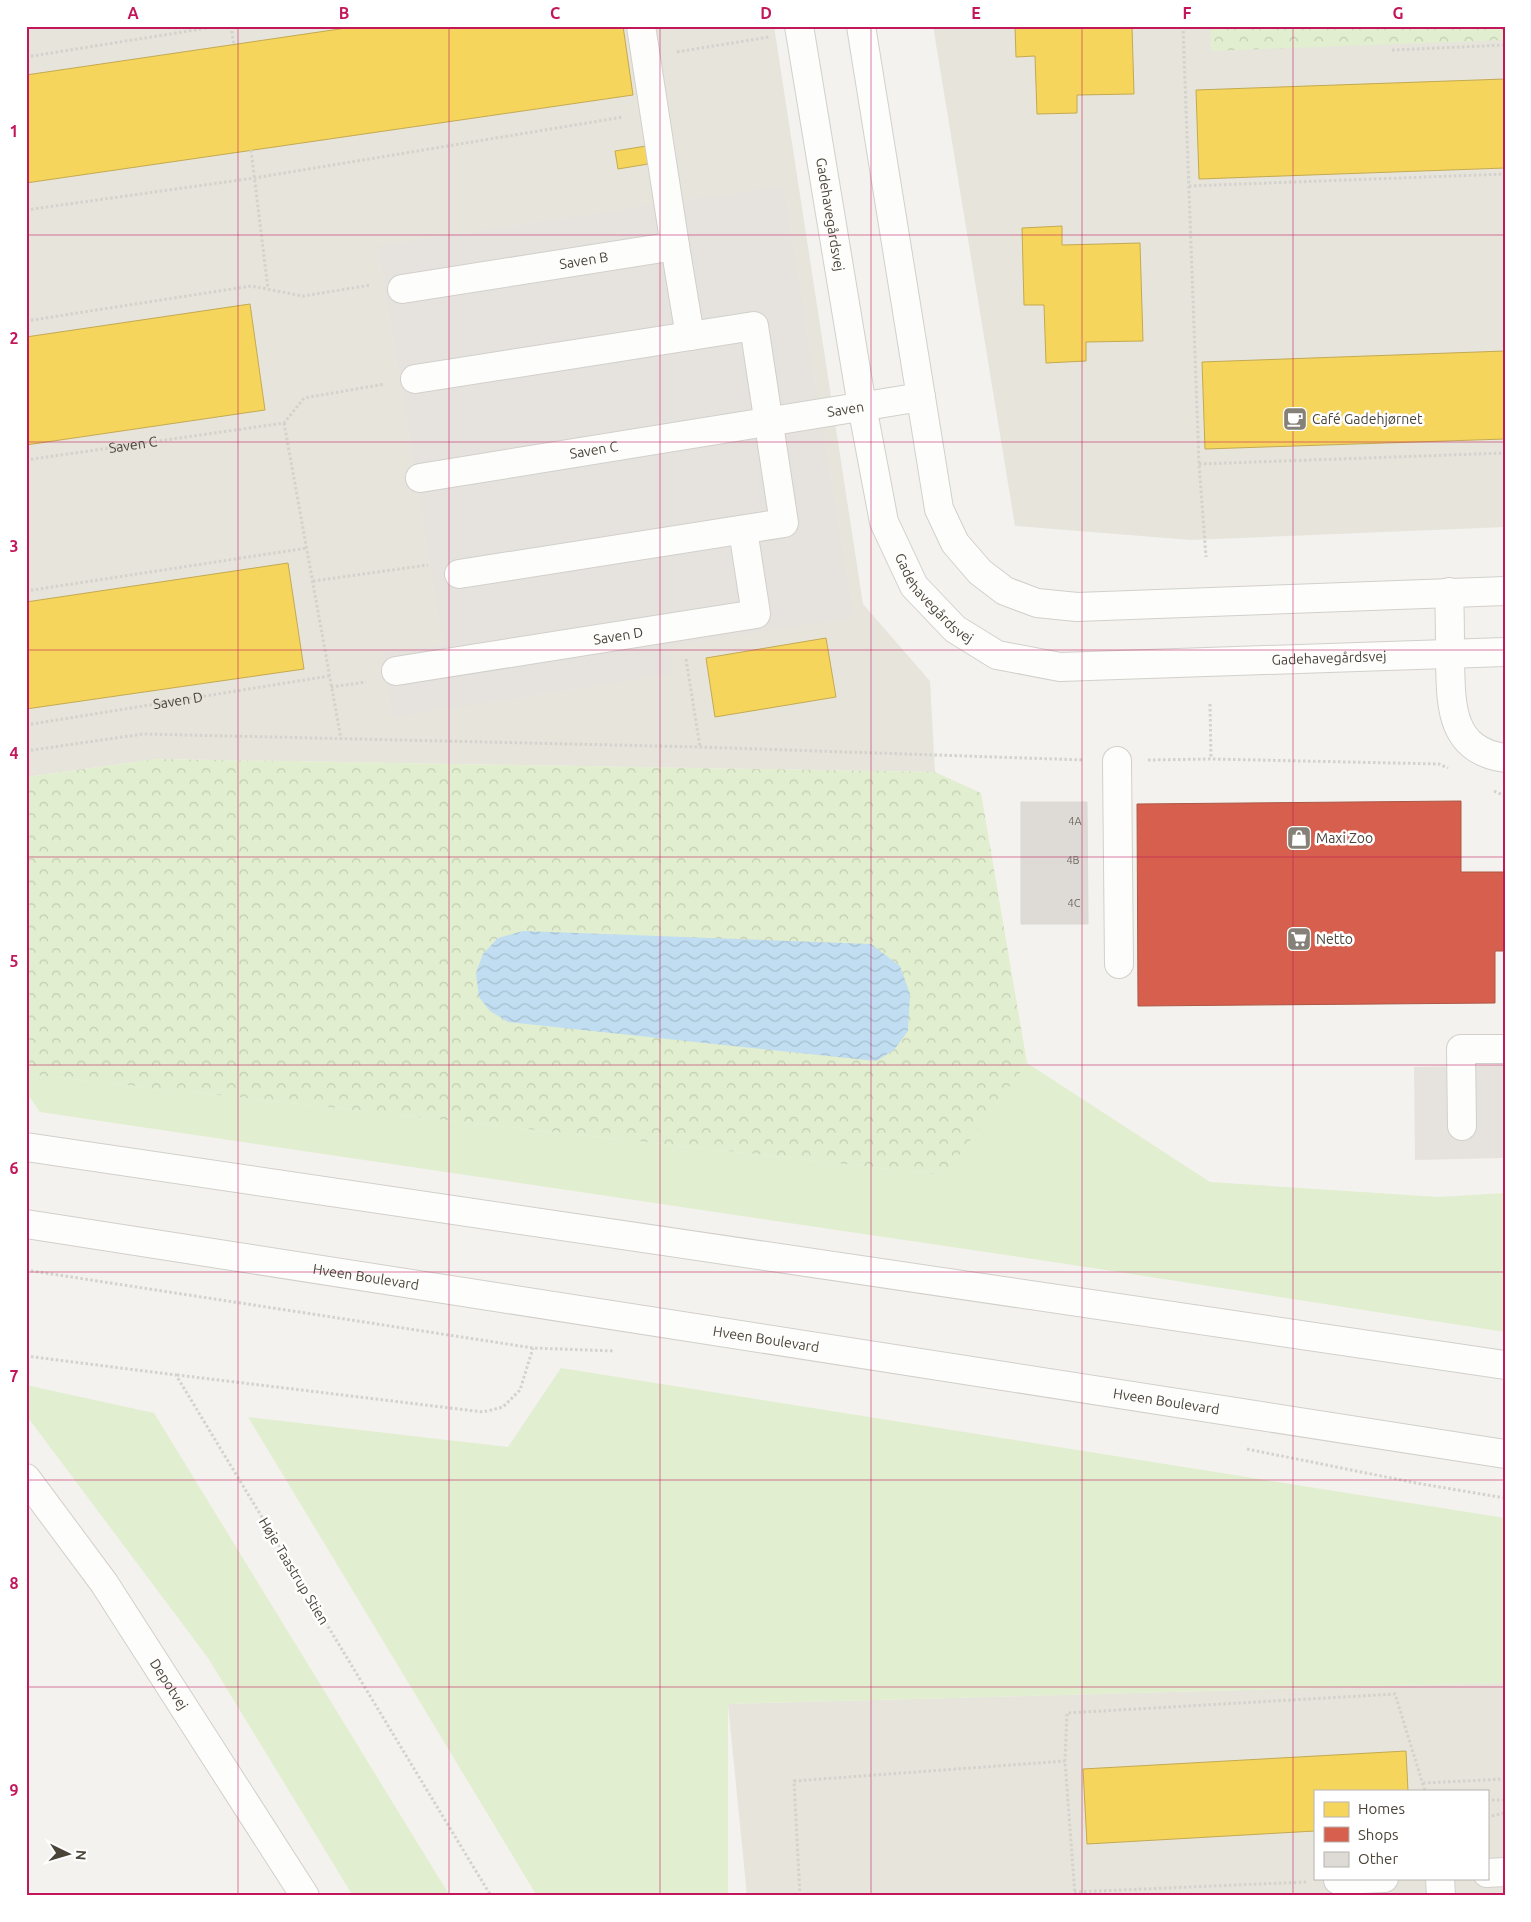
<svg xmlns="http://www.w3.org/2000/svg" width="1531" height="1922" font-family="Ubuntu,sans-serif">
	<style>
		.residential { fill: #e7e4dc; fill-rule: evenodd }
		.grass { fill: #e1eecf }
		.park { fill: url(#park-crowns) }
		.parking { fill: #e6e3df }
		.water { fill: url(#water-waves) }
		.homes { fill: #f6d55c; stroke: #c3aa52 }
		.shops { fill: #d6604d; stroke: #ac5847 }
		.building { fill: #dedbd6; stroke: #dcd9d4 }
		.lines { fill: none; stroke-linecap: round; stroke-linejoin: round }
		.minor-casing { stroke: #d2d0cb; stroke-width: 30 }
		.path { stroke: #d3d2cc; stroke-width: 3; stroke-dasharray: 2.5 2.5; stroke-linecap: butt }
		.minor { stroke: #fdfdfc; stroke-width: 28 }
		.grid { fill: none; stroke: #c2185b; stroke-width: 1; stroke-opacity: 0.55 }
		.labels { text-anchor: middle; stroke-width: 5; stroke-linejoin: round; paint-order: stroke }
		.number-label { font-size: 11px; fill: #706a61 }
		.street-label { font-size: 14px; fill: #4b4439; stroke: #fff }
		.poi-label { font-size: 14px; fill: #4b4439; stroke: #fff; text-anchor: start }
		.neatline { fill: none; stroke: #c2185b; stroke-width: 2 }
		.grid-label { font-size: 16px; text-anchor: middle; font-weight: bold; fill: #c2185b }
	</style>
	<defs>
		<pattern id="park-crowns" width="20" height="18" patternUnits="userSpaceOnUse" patternTransform="scale(1.25)"><rect width="20" height="18" fill="#e1eecf"/><path d="M2 6a3 3 0 1 1 6 0M12 15a3 3 0 1 1 6 0" fill="none" stroke="#c3cdb2"/></pattern>
		<pattern id="water-waves" width="16" height="10" patternUnits="userSpaceOnUse" patternTransform="scale(1.25)"><rect width="16" height="10" fill="#c0ddf1"/><path d="M0 5q4-4 8 0t8 0" fill="none" stroke="#a6bfcf"/></pattern>
	</defs>
	<rect width="100%" height="100%" fill="#f4f2ee"/>
	<!-- residential -->
	<g class="residential">
		<polygon points="26,26 774,26 863,604 930,681 935,772 157,759 26,777"/>
		<polygon points="933,26 1505,26 1505,527 1191,540 1015,526"/>
		<path d="M1505,1683V1896H747L728,1704ZM1315,1791H1487V1878H1315Z"/>
	</g>
	<!-- grass -->
	<g class="grass">
		<polygon points="1027,1063 1210,1182 1438,1197 1505,1193 1505,1332 1060,1263 40,1112 26,1092 26,1074 945,1175"/>
		<polygon points="561,1368 1505,1518 1505,1683 728,1704 728,1896 537,1896 248,1417 508,1447"/>
		<polygon points="26,1385 154,1413 450,1896 353,1896 208,1658 26,1415"/>
	</g>
	<!-- park -->
	<g class="park">
		<polygon points="1210,26 1505,26 1505,40 1211,51"/>
		<polygon points="157,759 935,772 981,793 1027,1063 945,1175 26,1074 26,777"/>
	</g>
	<!-- parking -->
	<g class="parking">
		<polygon points="783,186 853,618 669,646 673,674 393,717 383,653 444,645 378,246"/>
		<polygon points="1505,1065 1505,1158 1415,1160 1414,1067"/>
	</g>
	<!-- water -->
	<polygon class="water" points="523,931 871,944 900,966 910,994 908,1031 894,1050 876,1061 508,1022 490,1011 479,997 476,973 483,954 498,938"/>
	<!-- homes -->
	<g class="homes">
		<polygon points="360,26 623,26 633,95 26,183 26,75"/>
		<polygon points="1015,26 1132,26 1134,94 1077,95 1077,113 1037,114 1035,56 1016,57"/>
		<polygon points="1505,79 1505,168 1199,179 1196,90"/>
		<polygon points="646,146 648,164 618,169 615,151"/>
		<polygon points="1062,226 1062,245 1140,243 1143,341 1086,342 1086,361 1046,363 1044,305 1024,305 1022,228"/>
		<polygon points="250,304 265,410 26,445 26,337"/>
		<polygon points="1505,351 1505,439 1205,449 1202,362"/>
		<polygon points="288,563 304,669 26,709 26,602"/>
		<polygon points="826,638 836,697 715,717 706,658"/>
		<polygon points="1406,1751 1408,1791 1315,1791 1315,1831 1087,1844 1083,1769"/>
	</g>
	<!-- shops -->
	<polygon class="shops" points="1461,801 1461,872 1505,872 1505,951 1495,951 1495,1003 1138,1006 1137,804"/>
	<!-- building -->
	<polygon class="building" points="1021,802 1087,802 1088,924 1021,924"/>
	<g class="lines">
		<defs>
			<g id="minor">
				<polyline points="641,26 675,246"/>
				<path id="s3" d="M799,26L862,406L884,522L914,586L955,629L997,655L1060,667L1505,652"/>
				<polyline points="861,26 939,509 955,543 980,572 1005,591 1037,603 1077,607 1505,591"/>
				<path id="s4" d="M402,289L675,246L690,336"/>
				<polyline points="415,379 754,326 784,523 459,574"/>
				<path id="s5" d="M420,478L921,397"/>
				<path d="M1449,592C1450,614 1450,636 1450,658C1451,704 1449,750 1505,758"/>
				<path id="s6" d="M396,671L756,614L743,530"/>
				<polyline points="1117,761 1119,964"/>
				<polyline points="1462,1126 1461,1049 1505,1049"/>
				<polyline points="26,1147 1505,1365"/>
				<path id="s7" d="M26,1224L1505,1454"/>
				<path id="s8" d="M26,1478L104,1583L305,1896"/>
				<polyline points="1487,1873 1505,1872"/>
				<polyline points="1440,1878 1441,1896"/>
				<polyline points="1338,1880 1384,1878"/>
			</g>
		</defs>
		<!-- minor casing -->
		<use href="#minor" class="minor-casing"/>
		<!-- path -->
		<g class="path">
			<polyline points="231,26 234,45"/>
			<polyline points="1183,26 1199,464 1206,557"/>
			<polyline points="1392,50 1505,45"/>
			<polyline points="677,52 769,37"/>
			<polyline points="26,57 220,26"/>
			<polyline points="251,150 268,289"/>
			<polyline points="1189,186 1505,174"/>
			<polyline points="26,210 254,178 623,117"/>
			<polyline points="26,321 251,286 303,296 371,285"/>
			<polyline points="284,423 341,739"/>
			<path id="s1" d="M26,460L284,423L304,398L385,384"/>
			<polyline points="1199,464 1505,453"/>
			<polyline points="313,581 428,565"/>
			<polyline points="26,591 307,548"/>
			<polyline points="686,659 700,747"/>
			<polyline points="331,687 366,682"/>
			<polyline points="1210,704 1211,759"/>
			<path id="s2" d="M26,725L329,676"/>
			<polyline points="26,751 143,734 700,747 1084,760"/>
			<polyline points="1148,760 1211,759 1439,764 1448,768"/>
			<polyline points="1494,791 1505,796"/>
			<polyline points="26,1270 533,1348 614,1351"/>
			<polyline points="26,1356 176,1375 491,1896"/>
			<polyline points="177,1375 483,1412 503,1407 520,1390 533,1348"/>
			<polyline points="1247,1449 1416,1483 1505,1498"/>
			<polyline points="1423,1783 1505,1779"/>
			<polyline points="1487,1800 1505,1800"/>
			<polyline points="1487,1817 1505,1813"/>
			<polyline points="1074,1892 1306,1882"/>
			<polyline points="800,1896 794,1781 1065,1761"/>
			<polyline points="1075,1896 1065,1761 1067,1713 1395,1694 1425,1791"/>
		</g>
		<!-- minor -->
		<use href="#minor" class="minor"/>
	</g>
	<!-- grid -->
	<path class="grid" d="M238,26V1896M449,26V1896M660,26V1896M871,26V1896M1082,26V1896M1293,26V1896M26,235H1505M26,442H1505M26,650H1505M26,857H1505M26,1065H1505M26,1272H1505M26,1480H1505M26,1687H1505"/>
	<!-- icons -->
	<defs>
		<symbol id="cafe-square" viewBox="-11 -11 22 22"><rect x="-9" y="-9" width="18" height="18" rx="4" fill="#868178" stroke="#fff"/><path d="M-5.5-4.5H6V0H3Q3 3.5 0 3.5H-2.5Q-5.5 3.5-5.5 0ZM3-3.2v2h1.7v-2ZM-6 4.5H4V6H-6Z" fill="#fff"/></symbol>
		<symbol id="shop-square" viewBox="-11 -11 22 22"><rect x="-9" y="-9" width="18" height="18" rx="4" fill="#868178" stroke="#fff"/><path d="M-5-2.5h2.3a2.7 3.5 0 0 1 5.4 0H5L5.5 6h-11ZM-1.5-2.5h3a1.5 2.3 0 0 0-3 0Z" fill="#fff"/></symbol>
		<symbol id="supermarket-square" viewBox="-11 -11 22 22"><rect x="-9" y="-9" width="18" height="18" rx="4" fill="#868178" stroke="#fff"/><path d="M-6-5.5h2.5l.6 2H6L4.5 2H-2.5L-4.4-4H-6ZM-1.5 3.2a1.3 1.3 0 1 0 .1 0ZM3 3.2a1.3 1.3 0 1 0 .1 0Z" fill="#fff"/></symbol>
	</defs>
	<g fill-rule="evenodd">
		<use href="#cafe-square" x="1281" y="405" width="28" height="28"/>
		<use href="#shop-square" x="1285" y="824" width="28" height="28"/>
		<use href="#supermarket-square" x="1285" y="925" width="28" height="28"/>
	</g>
	<g class="labels">
		<!-- number labels -->
		<g class="number-label">
			<text x="1075" y="825">4A</text>
			<text x="1073" y="864">4B</text>
			<text x="1074" y="907">4C</text>
		</g>
		<!-- street labels -->
		<g class="street-label">
			<text dy="5" stroke="none"><textPath href="#s3" startOffset="191">Gadehavegårdsvej</textPath></text>
			<text dy="5" stroke="none"><textPath href="#s4" startOffset="184">Saven B</textPath></text>
			<text dy="5" stroke="none"><textPath href="#s5" startOffset="431">Saven</textPath></text>
			<text dy="5" stroke="none"><textPath href="#s1" startOffset="108">Saven C</textPath></text>
			<text dy="5" stroke="none"><textPath href="#s5" startOffset="176">Saven C</textPath></text>
			<text dy="5" stroke="none"><textPath href="#s3" startOffset="596">Gadehavegårdsvej</textPath></text>
			<text dy="5" stroke="none"><textPath href="#s6" startOffset="225">Saven D</textPath></text>
			<text dy="5" stroke="none"><textPath href="#s3" startOffset="1016">Gadehavegårdsvej</textPath></text>
			<text dy="5" stroke="none"><textPath href="#s2" startOffset="154">Saven D</textPath></text>
			<text dy="5" stroke="none"><textPath href="#s7" startOffset="344">Hveen Boulevard</textPath></text>
			<text dy="5" stroke="none"><textPath href="#s7" startOffset="749">Hveen Boulevard</textPath></text>
			<text dy="5" stroke="none"><textPath href="#s7" startOffset="1154">Hveen Boulevard</textPath></text>
			<text transform="translate(294 1571) rotate(59)" y="5">Høje Taastrup Stien</text>
			<text dy="5" stroke="none"><textPath href="#s8" startOffset="251">Depotvej</textPath></text>
		</g>
		<!-- poi labels -->
		<g class="poi-label">
			<text x="1312" y="424">Café Gadehjørnet</text>
			<text x="1316" y="843">Maxi Zoo</text>
			<text x="1316" y="944">Netto</text>
		</g>
	</g>
	<!-- border -->
	<rect width="1531" height="1922" fill="none" stroke="#ffffff" stroke-width="55"/>
	<!-- legend -->
	<rect x="1314" y="1790" width="175" height="90" fill="#ffffff" stroke="#b7b4b0"/>
	<rect x="1324" y="1802" width="25" height="15" fill="#f6d55c" stroke="#b7b4b0"/>
	<text x="1358" y="1814" font-size="15" fill="#4b4439">Homes</text>
	<rect x="1324" y="1827" width="25" height="15" fill="#d6604d" stroke="#b7b4b0"/>
	<text x="1358" y="1840" font-size="15" fill="#4b4439">Shops</text>
	<rect x="1324" y="1852" width="25" height="15" fill="#dedbd6" stroke="#b7b4b0"/>
	<text x="1358" y="1864" font-size="15" fill="#4b4439">Other</text>
	<!-- north arrow -->
	<g transform="translate(68 1854) rotate(95)" stroke="#ffffff" stroke-width="4" paint-order="stroke">
	<path d="M0-4L9 19L0 12L-9 19Z" fill="#4b4439"/>
	<text y="-8" font-size="14" font-weight="bold" text-anchor="middle" fill="#4b4439">N</text>
	</g>
	<rect x="28" y="28" width="1476" height="1866" class="neatline"/>
	<g class="grid-label">
		<text x="133" y="19">A</text>
		<text x="344" y="19">B</text>
		<text x="555" y="19">C</text>
		<text x="766" y="19">D</text>
		<text x="976" y="19">E</text>
		<text x="1187" y="19">F</text>
		<text x="1398" y="19">G</text>
		<text x="14" y="137">1</text>
		<text x="14" y="344">2</text>
		<text x="14" y="552">3</text>
		<text x="14" y="759">4</text>
		<text x="14" y="967">5</text>
		<text x="14" y="1174">6</text>
		<text x="14" y="1382">7</text>
		<text x="14" y="1589">8</text>
		<text x="14" y="1796">9</text>
	</g>
</svg>
